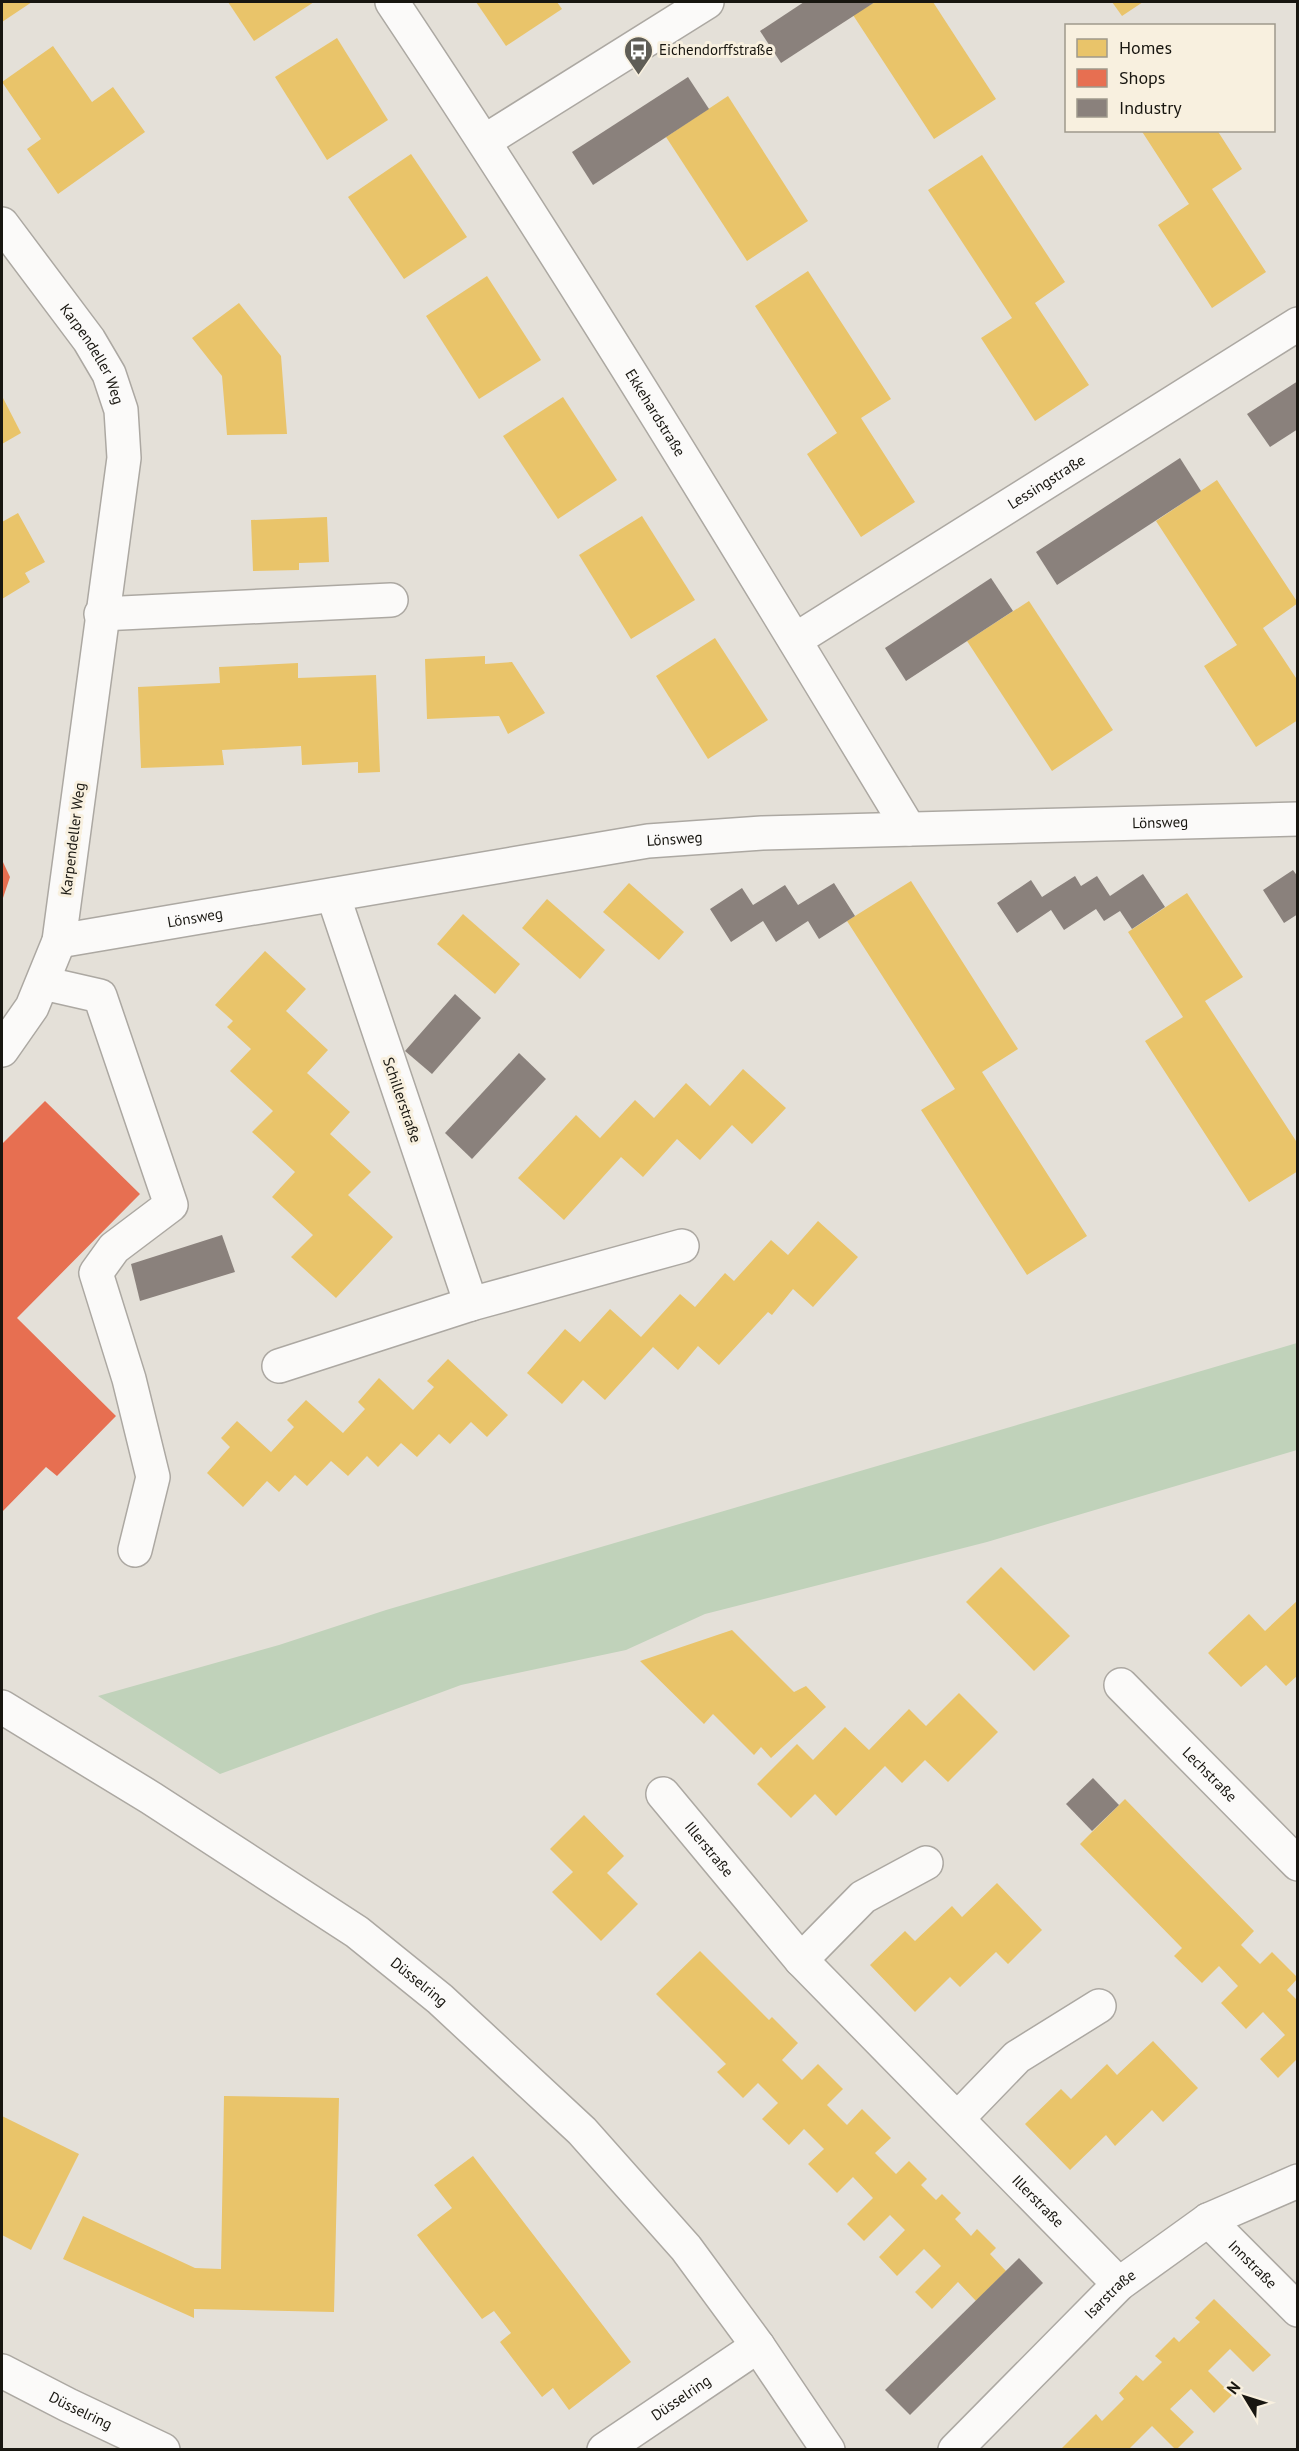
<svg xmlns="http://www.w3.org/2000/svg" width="1299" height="2451" font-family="'PT Sans',sans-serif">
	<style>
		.green { fill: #c0d2ba }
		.homes { fill: #e9c46a }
		.shops { fill: #e76f51 }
		.industry { fill: #8a817c }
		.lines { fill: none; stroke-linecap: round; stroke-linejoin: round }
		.minor-casing { stroke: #aca8a2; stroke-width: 36 }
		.minor { stroke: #fbfaf9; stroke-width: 33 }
		.labels { text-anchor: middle; stroke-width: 6; stroke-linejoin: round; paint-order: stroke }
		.poi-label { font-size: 15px; fill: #181610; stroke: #f8f0df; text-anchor: start }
		.street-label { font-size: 15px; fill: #181610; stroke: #f8f0df }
	</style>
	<rect width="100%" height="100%" fill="#e4e0d8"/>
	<!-- green -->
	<polygon class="green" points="1297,1343 1297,1450 987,1542 705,1614 626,1650 461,1685 220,1774 98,1696 279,1645 386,1610"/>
	<!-- homes -->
	<g class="homes">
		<polygon points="2,2 32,2 2,22"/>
		<polygon points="228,2 314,2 254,41"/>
		<polygon points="476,2 557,2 562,9 506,46"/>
		<polygon points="875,2 933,2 996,99 934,139 853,15"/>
		<polygon points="1112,2 1143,2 1122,16"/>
		<polygon points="337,38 388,120 327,160 275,77"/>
		<polygon points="53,46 92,102 113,87 145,132 58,194 27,149 41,139 2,82"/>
		<polygon points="728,96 808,221 747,261 666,137"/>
		<polygon points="1141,130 1217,130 1242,169 1212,189 1266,272 1212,308 1158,225 1189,204"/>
		<polygon points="411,154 467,237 404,279 348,197"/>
		<polygon points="982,155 1065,282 1035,303 1089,385 1035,421 981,338 1012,318 928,190"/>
		<polygon points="808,271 891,399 861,418 915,502 861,537 807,454 837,433 755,306"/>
		<polygon points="487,276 541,360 479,399 426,316"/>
		<polygon points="239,303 281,356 287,434 227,435 222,376 192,338"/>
		<polygon points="2,396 21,433 2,444"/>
		<polygon points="563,397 617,480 558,519 503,436"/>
		<polygon points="1217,480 1298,603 1263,628 1298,681 1298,720 1256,747 1204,666 1237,645 1156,521"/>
		<polygon points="18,513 45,562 25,573 30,582 2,599 2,522"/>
		<polygon points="642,516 695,600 631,639 579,555"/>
		<polygon points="327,517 329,562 299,563 299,570 253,571 251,520"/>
		<polygon points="1029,601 1113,730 1052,771 967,641"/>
		<polygon points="715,638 768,720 708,759 656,676"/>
		<polygon points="485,656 485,664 512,662 545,713 508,734 499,716 427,719 425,659"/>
		<polygon points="298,663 298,678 376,675 380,772 358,773 358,762 302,765 301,746 222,750 224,765 141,768 138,687 220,683 219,667"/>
		<polygon points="911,881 1018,1049 982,1072 1087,1236 1027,1275 921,1110 955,1089 847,921"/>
		<polygon points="629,883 684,932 659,960 603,912"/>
		<polygon points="1187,893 1243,977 1205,1001 1298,1144 1298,1171 1249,1202 1145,1041 1183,1017 1128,932"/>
		<polygon points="547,899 605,950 580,979 522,928"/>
		<polygon points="463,914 520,964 495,994 437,944"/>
		<polygon points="265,951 306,989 286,1011 328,1050 307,1073 350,1112 330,1134 371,1172 348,1195 393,1237 336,1298 291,1257 313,1235 272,1197 295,1172 252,1132 273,1111 230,1071 251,1049 227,1027 233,1021 215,1005"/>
		<polygon points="743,1069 786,1108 752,1144 732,1125 700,1160 677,1139 643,1177 621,1157 564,1220 518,1178 576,1115 600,1138 635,1100 654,1118 686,1083 710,1106"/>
		<polygon points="818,1221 858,1257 813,1307 793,1289 772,1315 768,1312 719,1365 698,1346 678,1370 653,1347 605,1400 583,1380 562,1404 527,1373 565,1329 580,1342 610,1309 641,1337 680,1294 695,1307 725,1273 734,1281 771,1240 788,1255"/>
		<polygon points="448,1359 508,1415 487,1437 471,1422 450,1444 439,1434 417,1457 401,1443 378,1467 367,1456 348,1476 331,1461 307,1486 295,1475 279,1492 267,1481 243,1507 207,1473 230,1447 221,1438 237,1421 271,1452 294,1427 287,1420 306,1400 343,1433 365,1409 358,1402 379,1378 413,1410 434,1387 427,1381"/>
		<polygon points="1001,1567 1070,1636 1034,1671 966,1602"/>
		<polygon points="1298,1600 1298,1675 1286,1686 1266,1665 1241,1687 1208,1653 1249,1614 1265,1631"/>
		<polygon points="732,1630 794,1692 806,1686 826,1707 771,1758 761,1747 754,1755 713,1714 704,1724 640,1661"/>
		<polygon points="959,1693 998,1732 948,1782 925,1760 902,1783 885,1766 836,1816 815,1794 791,1818 757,1784 797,1744 813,1760 845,1727 869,1750 909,1709 926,1726"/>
		<polygon points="1125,1799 1254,1931 1241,1945 1260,1964 1272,1952 1298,1978 1287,1990 1298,2001 1298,2058 1278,2078 1260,2059 1285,2035 1263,2012 1246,2029 1221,2003 1238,1986 1219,1966 1202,1983 1174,1956 1182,1948 1080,1844"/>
		<polygon points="584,1815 624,1856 607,1873 638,1904 601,1941 552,1892 573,1872 550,1849"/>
		<polygon points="997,1883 1042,1930 1008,1964 996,1952 960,1987 950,1977 915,2012 870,1965 905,1931 915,1941 952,1906 962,1917"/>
		<polygon points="700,1951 769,2020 772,2017 798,2043 782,2060 802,2080 818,2064 843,2089 827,2105 847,2125 862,2109 891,2138 875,2153 896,2174 909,2161 927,2179 921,2185 936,2200 942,2194 961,2213 955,2219 971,2236 977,2229 996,2248 990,2254 1006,2271 976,2301 958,2282 932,2309 915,2292 941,2266 924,2249 897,2276 879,2257 905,2230 890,2215 864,2241 847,2224 873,2198 853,2177 837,2193 808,2164 824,2149 804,2129 789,2145 762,2119 778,2103 758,2083 743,2098 717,2072 726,2064 656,1994"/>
		<polygon points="1153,2041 1198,2088 1163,2122 1152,2110 1115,2146 1106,2135 1070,2170 1025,2124 1061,2089 1071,2099 1107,2064 1117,2075"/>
		<polygon points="224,2096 339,2098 334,2312 194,2309 194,2318 63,2259 83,2216 195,2268 221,2269"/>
		<polygon points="2,2116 79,2154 31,2250 2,2235"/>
		<polygon points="473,2156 631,2362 569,2410 553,2388 542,2397 500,2342 511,2333 494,2311 482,2319 417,2235 452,2208 434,2185"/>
		<polygon points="1214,2299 1271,2355 1253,2372 1230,2349 1208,2371 1232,2395 1214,2413 1191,2389 1170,2409 1194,2432 1176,2450 1152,2426 1130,2448 1131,2450 1060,2450 1096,2414 1102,2421 1124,2399 1119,2393 1136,2375 1143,2381 1162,2362 1155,2356 1174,2337 1179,2342 1200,2322 1195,2318"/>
	</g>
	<!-- shops -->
	<g class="shops">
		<polygon points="2,860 10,877 2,901"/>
		<polygon points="45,1101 140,1194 17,1318 116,1416 57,1476 46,1467 2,1512 2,1144"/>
	</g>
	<!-- industry -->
	<g class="industry">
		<polygon points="804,2 875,2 781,63 760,31"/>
		<polygon points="688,77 709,109 593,185 572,152"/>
		<polygon points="1298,381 1298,429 1270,447 1247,414"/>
		<polygon points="1180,458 1201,491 1057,585 1036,552"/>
		<polygon points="991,578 1013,611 906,681 885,648"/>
		<polygon points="1293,870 1298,877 1298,914 1284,923 1263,890"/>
		<polygon points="1143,874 1165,907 1132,929 1120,911 1104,921 1096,909 1064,930 1051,910 1017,933 997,903 1031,880 1042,897 1075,876 1081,886 1097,876 1110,896"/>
		<polygon points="834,883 855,916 819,939 808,921 776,942 763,921 731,942 710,909 742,888 753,905 785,885 798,905"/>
		<polygon points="455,994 481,1018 432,1074 405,1051"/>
		<polygon points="519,1053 546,1079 472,1159 445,1133"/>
		<polygon points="222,1235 235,1272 140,1301 131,1264"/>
		<polygon points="1093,1778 1119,1805 1092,1831 1066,1804"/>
		<polygon points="1019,2258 1043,2283 910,2415 885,2390"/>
	</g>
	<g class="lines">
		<defs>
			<g id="minor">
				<path id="s1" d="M392,2C572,272 741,551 909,829"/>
				<polyline points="485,141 707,2"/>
				<path id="s2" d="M2,224L89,340L109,374L121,410L124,458L59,941L32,1007L2,1050"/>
				<polyline points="101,614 391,600"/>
				<path id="s3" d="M795,640L1298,324"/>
				<path id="s4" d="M59,941L648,841L762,833L1298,819"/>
				<polyline points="43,983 100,996 171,1205 114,1248 96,1273 129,1379 153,1477 135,1550"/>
				<polyline points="471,1304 682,1246"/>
				<polyline points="279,1366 471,1304 333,895"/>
				<path id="s5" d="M1121,1685L1298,1864"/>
				<path id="s6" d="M2,1707L151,1798L357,1932L440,1999L582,2131L686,2248L758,2346L828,2450"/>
				<path id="s7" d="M663,1794L801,1960L1119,2284"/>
				<polyline points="801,1960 863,1897 926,1863"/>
				<polyline points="958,2118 1017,2057 1099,2006"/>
				<path id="s8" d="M1208,2220L1298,2310"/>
				<path id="s9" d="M2,2371L68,2405L163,2450"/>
				<path id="s10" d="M604,2450L758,2346"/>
				<path id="s11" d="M955,2450L1119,2284L1208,2220L1298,2181"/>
			</g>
		</defs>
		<!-- minor casing -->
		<use href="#minor" class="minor-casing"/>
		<!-- minor -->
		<use href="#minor" class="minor"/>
	</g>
	<!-- icons -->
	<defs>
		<symbol id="bus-pin" viewBox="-11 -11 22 30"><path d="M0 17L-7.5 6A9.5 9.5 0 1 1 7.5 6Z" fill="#5f5d56" stroke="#f8f0df"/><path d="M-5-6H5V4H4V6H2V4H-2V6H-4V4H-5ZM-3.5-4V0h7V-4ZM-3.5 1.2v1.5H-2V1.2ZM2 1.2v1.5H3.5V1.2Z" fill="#fff"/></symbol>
	</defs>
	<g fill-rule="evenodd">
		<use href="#bus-pin" x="622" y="34" width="33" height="45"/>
	</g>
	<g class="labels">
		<!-- poi labels -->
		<g class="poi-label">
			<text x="659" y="55">Eichendorffstraße</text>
		</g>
		<!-- street labels -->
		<g class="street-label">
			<text dy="5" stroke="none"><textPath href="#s2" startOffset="159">Karpendeller Weg</textPath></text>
			<text dy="5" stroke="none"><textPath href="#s1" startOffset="488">Ekkehardstraße</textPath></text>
			<text dy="5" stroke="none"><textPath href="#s3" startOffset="297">Lessingstraße</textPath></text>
			<text dy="5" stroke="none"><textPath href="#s4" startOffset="1110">Lönsweg</textPath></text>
			<text transform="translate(73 839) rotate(-83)" y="5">Karpendeller Weg</text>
			<text dy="5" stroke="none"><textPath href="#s4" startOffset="624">Lönsweg</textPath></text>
			<text dy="5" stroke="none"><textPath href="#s4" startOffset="138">Lönsweg</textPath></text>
			<text transform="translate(402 1100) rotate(71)" y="5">Schillerstraße</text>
			<text dy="5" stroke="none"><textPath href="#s5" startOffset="126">Lechstraße</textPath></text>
			<text dy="5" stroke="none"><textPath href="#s7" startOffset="72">Illerstraße</textPath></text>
			<text dy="5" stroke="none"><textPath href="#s6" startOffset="500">Düsselring</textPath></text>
			<text dy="5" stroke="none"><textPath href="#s7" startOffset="554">Illerstraße</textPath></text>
			<text dy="5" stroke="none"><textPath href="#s8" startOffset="63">Innstraße</textPath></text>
			<text dy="5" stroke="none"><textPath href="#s11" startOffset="220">Isarstraße</textPath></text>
			<text dy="5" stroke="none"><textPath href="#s10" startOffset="93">Düsselring</textPath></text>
			<text dy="5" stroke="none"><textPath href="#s9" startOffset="88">Düsselring</textPath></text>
		</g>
	</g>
	<!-- border -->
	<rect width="1299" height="2451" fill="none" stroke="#181610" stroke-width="6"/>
	<!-- legend -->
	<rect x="1065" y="24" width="210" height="108" fill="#f8f0df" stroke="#9e998c" stroke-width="1.5"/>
	<rect x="1077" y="39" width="30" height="18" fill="#e9c46a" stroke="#9e998c" stroke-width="1.5"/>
	<text x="1119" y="54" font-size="18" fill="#181610">Homes</text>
	<rect x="1077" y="69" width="30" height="18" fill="#e76f51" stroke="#9e998c" stroke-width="1.5"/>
	<text x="1119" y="84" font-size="18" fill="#181610">Shops</text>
	<rect x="1077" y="99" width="30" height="18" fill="#8a817c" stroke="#9e998c" stroke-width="1.5"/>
	<text x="1119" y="114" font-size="18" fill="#181610">Industry</text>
	<!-- north arrow -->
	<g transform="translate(1245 2397) rotate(308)" stroke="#f8f0df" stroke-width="4.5" paint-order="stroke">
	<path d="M0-4.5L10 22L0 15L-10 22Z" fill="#181610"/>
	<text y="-9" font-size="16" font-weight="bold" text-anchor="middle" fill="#181610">N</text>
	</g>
</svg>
